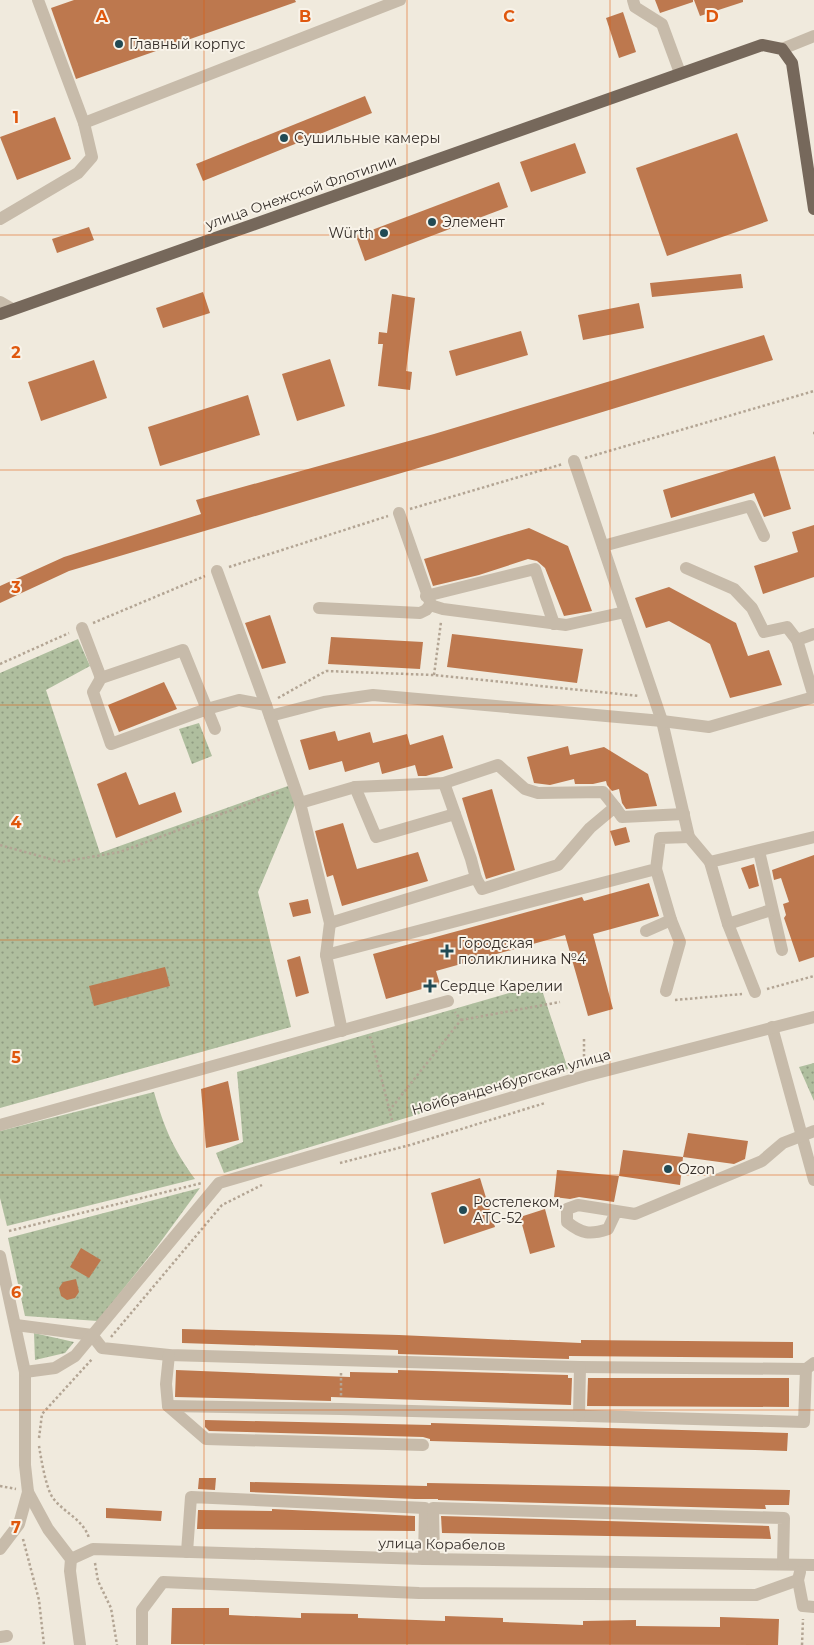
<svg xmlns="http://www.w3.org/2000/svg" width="814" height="1645" font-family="Montserrat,sans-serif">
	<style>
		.park { fill: url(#park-dots) }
		.building { fill: #bd784e }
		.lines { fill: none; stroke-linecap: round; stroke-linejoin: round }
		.path { stroke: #b3a594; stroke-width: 2.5; stroke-dasharray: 2.5 2.5; stroke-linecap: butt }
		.minor { stroke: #c7bbaa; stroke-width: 12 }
		.major { stroke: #76685b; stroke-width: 12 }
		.grid { fill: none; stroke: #df570d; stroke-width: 1; stroke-opacity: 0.55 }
		.poi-dot { fill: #214a54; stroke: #f8f3e9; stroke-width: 2 }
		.labels { text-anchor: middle; stroke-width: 4; stroke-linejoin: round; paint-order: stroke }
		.poi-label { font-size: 14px; fill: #352e29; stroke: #f8f3e9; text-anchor: start }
		.street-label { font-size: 14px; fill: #352e29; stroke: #f8f3e9 }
		.grid-label { font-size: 16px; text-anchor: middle; font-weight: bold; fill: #df570d; stroke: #f8f3e9; stroke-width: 4; stroke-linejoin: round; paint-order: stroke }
	</style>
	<defs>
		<pattern id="park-dots" width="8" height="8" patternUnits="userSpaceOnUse" patternTransform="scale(1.25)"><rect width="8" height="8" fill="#afbe9e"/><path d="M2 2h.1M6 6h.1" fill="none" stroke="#8f9b81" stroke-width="1.8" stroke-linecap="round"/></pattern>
	</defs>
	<rect width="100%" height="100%" fill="#f0eadd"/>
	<!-- park -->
	<g class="park">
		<polygon points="78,639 90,666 46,690 100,853 288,786 296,802 258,892 291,1027 0,1108 0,673"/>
		<polygon points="199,723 212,756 192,764 179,729"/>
		<polygon points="540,984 568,1069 224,1173 216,1153 243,1142 237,1072"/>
		<polygon points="814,1063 814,1101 799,1067"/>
		<path d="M154,1092C164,1127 173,1149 195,1179L7,1226L0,1198V1131Z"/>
		<polygon points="200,1188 159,1244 98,1321 25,1316 8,1238"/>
		<polygon points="34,1333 74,1342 65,1353 35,1360"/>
	</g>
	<!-- building -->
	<g class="building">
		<polygon points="74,0 295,0 296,2 76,79 51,8"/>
		<polygon points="655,0 693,0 693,2 660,13"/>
		<polygon points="694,0 743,0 743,2 700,16"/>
		<polygon points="623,12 636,52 619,58 606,18"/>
		<polygon points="365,96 372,113 203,181 196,164"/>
		<polygon points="55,117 71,159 17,180 0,137"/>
		<polygon points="737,133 768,221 667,256 636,168"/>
		<polygon points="575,143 586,173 531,192 520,162"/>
		<polygon points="499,182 508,207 365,261 356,236"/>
		<polygon points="89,227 94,240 57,253 52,239"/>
		<polygon points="741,274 743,288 652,297 650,283"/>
		<polygon points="203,292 210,313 163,328 156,308"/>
		<polygon points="392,294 415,298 406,371 412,372 410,390 378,386 383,344 378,344 379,332 387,333"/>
		<polygon points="639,303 644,328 583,340 578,315"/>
		<polygon points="521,331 528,355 456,376 449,351"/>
		<polygon points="764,335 773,360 442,461 69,571 0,603 0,586 64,557 201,514 196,500 434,434"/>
		<polygon points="330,359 345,406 297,421 282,374"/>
		<polygon points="94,360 107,398 41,421 28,382"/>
		<polygon points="248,395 260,435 160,466 148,427"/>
		<polygon points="775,456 791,509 764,517 754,493 671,518 663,490"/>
		<polygon points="814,525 814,577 763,594 754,566 798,552 792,532"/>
		<polygon points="529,528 568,546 592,611 564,616 545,568 537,561 528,559 479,575 433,586 424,559"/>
		<polygon points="669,587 736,623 748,656 769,650 782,685 730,698 710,644 669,621 646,628 635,598"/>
		<polygon points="270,615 286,663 262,669 245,623"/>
		<polygon points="452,634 583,649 577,683 447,667"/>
		<polygon points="331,637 423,642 420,669 328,664"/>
		<polygon points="164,682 177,709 119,732 108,705"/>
		<polygon points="335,731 338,741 370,732 373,743 407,734 410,745 443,735 453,768 426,776 418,776 415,765 382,774 379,762 345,772 342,761 309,770 300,740"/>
		<polygon points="568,746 570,755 604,747 648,774 657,806 626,809 622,803 619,789 612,791 607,785 606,781 593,784 575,784 574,779 550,785 534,783 527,757"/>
		<polygon points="126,772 139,805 175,792 182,812 116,838 97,784"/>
		<polygon points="492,789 515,870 486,879 462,798"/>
		<polygon points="343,823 357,869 418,852 428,881 342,906 333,875 327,877 315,831"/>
		<polygon points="626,827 630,842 615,846 610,831"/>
		<polygon points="814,855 814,957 799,962 784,918 786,915 783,904 789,902 781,878 774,880 772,870"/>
		<polygon points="754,864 759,886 749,889 741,868"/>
		<polygon points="649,883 659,916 593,934 613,1009 588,1016 565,935 436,971 440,984 386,999 373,954 582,897 584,901"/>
		<polygon points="308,899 311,913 293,917 289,903"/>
		<polygon points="300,956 309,993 296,997 287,960"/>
		<polygon points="165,967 170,986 94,1006 89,986"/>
		<polygon points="228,1081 239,1140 206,1148 201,1089"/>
		<polygon points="688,1133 748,1141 745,1159 734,1164 683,1157"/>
		<polygon points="623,1150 683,1157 680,1185 619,1176"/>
		<polygon points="557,1170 619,1176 614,1202 579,1197 570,1199 554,1197"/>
		<polygon points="480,1178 495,1227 444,1244 431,1193"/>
		<polygon points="545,1209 555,1247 530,1254 520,1217"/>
		<polygon points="81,1248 101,1260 89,1278 70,1267"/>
		<polygon points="76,1279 79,1292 75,1298 67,1300 61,1296 59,1288 63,1282"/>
		<polygon points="182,1329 399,1335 581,1343 581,1340 793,1342 793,1358 569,1356 569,1359 398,1354 398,1350 182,1343"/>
		<polygon points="176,1370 350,1377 350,1372 398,1373 398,1370 568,1375 568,1378 572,1378 571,1405 331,1397 331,1401 175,1397"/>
		<polygon points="588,1378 789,1378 789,1407 587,1406"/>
		<polygon points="205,1420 431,1425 431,1423 788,1433 787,1451 430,1441 430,1439 423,1437 209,1431 205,1427"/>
		<polygon points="199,1478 216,1478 215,1490 198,1489"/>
		<polygon points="250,1482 427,1486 427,1483 790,1490 789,1505 765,1505 766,1509 438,1500 438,1499 415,1499 250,1492"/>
		<polygon points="106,1508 162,1511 161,1521 106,1518"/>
		<polygon points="272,1509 415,1516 415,1531 197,1529 198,1510 272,1511"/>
		<polygon points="441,1516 769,1526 771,1539 442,1533"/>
		<polygon points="172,1608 229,1608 229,1615 301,1618 301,1613 358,1614 358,1618 445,1621 445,1616 503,1618 503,1622 583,1625 583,1621 636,1620 636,1626 720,1627 720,1617 779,1619 778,1645 171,1644"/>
	</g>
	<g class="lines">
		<!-- path -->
		<g class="path">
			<polyline points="813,433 814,433"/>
			<polyline points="585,458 814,391"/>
			<polyline points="410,509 563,464"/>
			<polyline points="229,567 388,516"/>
			<polyline points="93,623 205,576"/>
			<polyline points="0,664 69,633"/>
			<polyline points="434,675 441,622"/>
			<polyline points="278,698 326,671 434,675 639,696"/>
			<polyline points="0,845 61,862 120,852 280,792"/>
			<polyline points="767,989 814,976"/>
			<polyline points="675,1000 742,994"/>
			<polyline points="461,1020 560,1002"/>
			<polyline points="369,1037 371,1038 392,1120"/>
			<polyline points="584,1039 584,1064"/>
			<polyline points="389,1111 461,1020 455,1012"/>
			<polyline points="340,1163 410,1145 545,1103"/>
			<polyline points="9,1231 202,1183"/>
			<polyline points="111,1337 222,1205 262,1185"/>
			<polyline points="341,1373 341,1398"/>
			<polyline points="39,1438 42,1414 93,1358"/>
			<path d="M39,1446C41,1458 46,1489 53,1498C64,1513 83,1519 89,1538"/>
			<polyline points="0,1486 16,1489"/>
			<polyline points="23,1539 39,1600 44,1645"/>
			<polyline points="95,1563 98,1581 111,1608 117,1645"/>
			<polyline points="802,1645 803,1619"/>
		</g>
		<!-- minor -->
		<g class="minor">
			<polyline points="633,0 635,7 662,24 680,73"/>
			<polyline points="782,49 814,36"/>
			<polyline points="84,123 400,0"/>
			<polyline points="0,219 78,173 92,157 84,123 38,0"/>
			<polyline points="0,302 12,309"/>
			<polyline points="574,461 662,721 689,837 710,862 728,924 755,992"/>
			<polyline points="399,513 430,602"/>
			<polyline points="603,546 750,506 764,536"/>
			<polyline points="686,568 734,589 752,608 764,632 787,627 797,640 814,634"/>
			<polyline points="217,571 266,705"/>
			<polyline points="426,596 535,569 554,624"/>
			<polyline points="319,608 420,613 426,610 430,605 443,609 566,625 625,612"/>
			<polyline points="82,628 101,678"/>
			<polyline points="270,716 324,702 373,695 662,721 709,727 814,697 797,640"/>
			<polyline points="215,729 183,650 101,678 93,692 111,744 207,709 239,700 266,705 300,803 330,923 326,955 342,1031"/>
			<polyline points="355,787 376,837 455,814"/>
			<polyline points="300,803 355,787 444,783 498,765 525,789 538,793 603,792 615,807"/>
			<polyline points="759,851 782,950"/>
			<polyline points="710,862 814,837"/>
			<polyline points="656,869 671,920 680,942 666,991"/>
			<polyline points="476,878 482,889 558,865 590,828 615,807 622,817 684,814"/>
			<polyline points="330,923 476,878 471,859 444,783"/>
			<polyline points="728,924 771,910"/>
			<polyline points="646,931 671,920"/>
			<polyline points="326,955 656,869 660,838 689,837"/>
			<polyline points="772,1027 814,1180"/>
			<polyline points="0,1125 448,1001"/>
			<path d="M616,1212L608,1229C590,1235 582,1234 567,1222V1209L578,1205L635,1214L762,1161L783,1143L814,1131"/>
			<polyline points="0,1256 25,1372 25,1465 28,1492 48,1529 71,1559 70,1571 80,1645"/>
			<polyline points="16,1325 92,1335 102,1348 169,1355 580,1367 806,1369 814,1363"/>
			<polyline points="169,1355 166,1384 168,1406 206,1439 423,1445"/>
			<polyline points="25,1372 55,1368 75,1356 219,1183 585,1076 814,1017"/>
			<polyline points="168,1406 341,1409 804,1422 806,1369"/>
			<polyline points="579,1416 580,1367"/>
			<polyline points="0,1549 19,1524 28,1492"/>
			<polyline points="187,1552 191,1497 425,1508 424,1559"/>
			<polyline points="71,1559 93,1549 424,1559 814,1565"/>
			<polyline points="434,1559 433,1508 784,1518 783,1564"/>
			<polyline points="800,1572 798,1580 803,1606 814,1607"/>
			<polyline points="0,1637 7,1636"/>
			<polyline points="142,1645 142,1610 163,1582 419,1593 756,1595 798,1580"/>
		</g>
		<!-- major -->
		<polyline class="major" points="0,314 762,45 782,49 792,63 814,209"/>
	</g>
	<!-- grid -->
	<path class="grid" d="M204,0V1645M407,0V1645M610,0V1645M0,235H814M0,470H814M0,705H814M0,940H814M0,1175H814M0,1410H814"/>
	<!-- markers -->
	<g class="poi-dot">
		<circle cx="119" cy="44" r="5"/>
		<circle cx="284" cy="138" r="5"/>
		<circle cx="432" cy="222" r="5"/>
		<circle cx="384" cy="233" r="5"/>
		<path d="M444.5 943.5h5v5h5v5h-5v5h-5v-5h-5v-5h5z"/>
		<path d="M427.5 978.5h5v5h5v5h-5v5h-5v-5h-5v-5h5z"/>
		<circle cx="668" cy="1169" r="5"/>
		<circle cx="463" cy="1210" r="5"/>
	</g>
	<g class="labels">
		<!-- poi labels -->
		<g class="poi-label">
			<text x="129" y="49">Главный корпус</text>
			<text x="294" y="143">Сушильные камеры</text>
			<text x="442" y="227">Элемент</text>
			<text x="374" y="238" text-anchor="end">Würth</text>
			<text x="458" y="948">Городская<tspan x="458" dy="16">поликлиника №4</tspan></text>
			<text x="440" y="991">Сердце Карелии</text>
			<text x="678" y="1174">Ozon</text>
			<text x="473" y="1207">Ростелеком,<tspan x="473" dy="16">АТС-52</tspan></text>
		</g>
		<!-- street labels -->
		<g class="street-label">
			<text transform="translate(301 192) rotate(-19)" y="5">улица Онежской Флотилии</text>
			<text transform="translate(511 1082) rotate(-16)" y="5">Нойбранденбургская улица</text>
			<text transform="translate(442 1544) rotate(1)" y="5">улица Корабелов</text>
		</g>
	</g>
	<g class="grid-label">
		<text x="102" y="22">A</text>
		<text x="305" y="22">B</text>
		<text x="509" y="22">C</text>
		<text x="712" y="22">D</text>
		<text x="16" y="123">1</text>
		<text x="16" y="358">2</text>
		<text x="16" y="593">3</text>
		<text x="16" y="828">4</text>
		<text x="16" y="1063">5</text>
		<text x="16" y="1298">6</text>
		<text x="16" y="1533">7</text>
	</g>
</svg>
